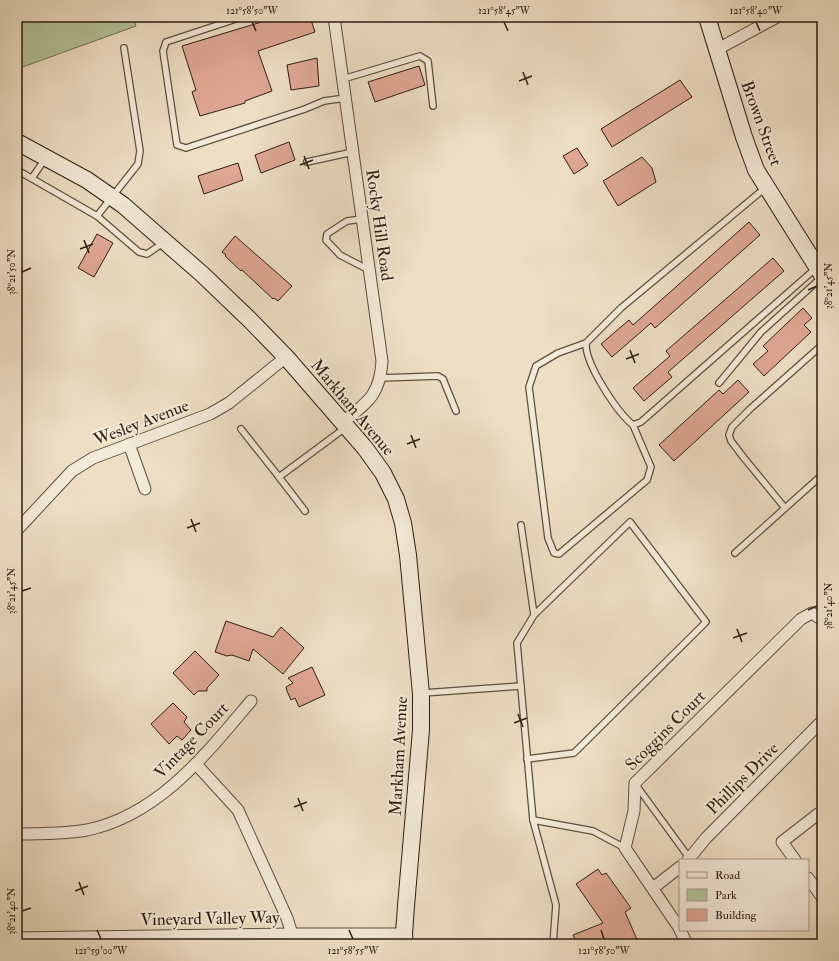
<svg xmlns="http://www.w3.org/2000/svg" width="839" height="961" font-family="'IM FELL Double Pica',serif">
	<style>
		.green { fill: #b3c399; stroke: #707055 }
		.building { fill: #e0a794; stroke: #2d1d11 }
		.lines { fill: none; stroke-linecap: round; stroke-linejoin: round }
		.lane-casing { stroke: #5d4e3e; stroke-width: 8 }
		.street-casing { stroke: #5d4e3e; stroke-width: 13 }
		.secondary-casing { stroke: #2d1d11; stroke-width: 18 }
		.lane { stroke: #f4ead9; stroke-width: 5.5 }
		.street { stroke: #f4ead9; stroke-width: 11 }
		.secondary { stroke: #f4ead9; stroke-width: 16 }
		.ticks { fill: none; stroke: #2d1d11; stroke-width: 1.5 }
		.labels { text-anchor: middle; stroke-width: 4; stroke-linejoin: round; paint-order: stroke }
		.street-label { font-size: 17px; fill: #2d1d11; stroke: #f4ead9 }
		.neatline { fill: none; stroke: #2d1d11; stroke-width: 1.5 }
		.ticks-label { font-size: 10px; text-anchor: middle; fill: #2d1d11 }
	</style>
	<rect width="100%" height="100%" fill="#eedfc4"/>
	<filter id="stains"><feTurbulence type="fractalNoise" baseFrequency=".005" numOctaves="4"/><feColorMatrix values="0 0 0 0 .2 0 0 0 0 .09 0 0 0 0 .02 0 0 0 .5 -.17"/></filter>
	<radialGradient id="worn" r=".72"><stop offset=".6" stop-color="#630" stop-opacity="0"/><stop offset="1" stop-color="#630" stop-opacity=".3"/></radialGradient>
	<!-- green -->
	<polygon class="green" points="17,17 133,17 136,26 17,69"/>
	<!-- building -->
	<g class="building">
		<polygon points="278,17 310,17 315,32 258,51 272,91 245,101 245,103 200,116 192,92 196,90 182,46"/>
		<polygon points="317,58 319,86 291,90 287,65"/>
		<polygon points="419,66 425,85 375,102 368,82"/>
		<polygon points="680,80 692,97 612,147 601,129"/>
		<polygon points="289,142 295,160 261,173 255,155"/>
		<polygon points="577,148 588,165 574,174 563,156"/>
		<polygon points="642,157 652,168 656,182 618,206 603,181"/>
		<polygon points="238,163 243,180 204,194 198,176"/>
		<polygon points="749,222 760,235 655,328 651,323 612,357 601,344 629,320 633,325"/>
		<polygon points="97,234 113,243 94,277 78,268"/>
		<polygon points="235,236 292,286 278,301 274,298 273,299 242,270 241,271 225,256 226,255 222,252"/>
		<polygon points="773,258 784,271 668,372 672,377 644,401 633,388 670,356 666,351"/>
		<polygon points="803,308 812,318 804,325 811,332 764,376 753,364 768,351 763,346"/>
		<polygon points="738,380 749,392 674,461 659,445 719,390 723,394"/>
		<polygon points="226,621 273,637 281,627 304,648 283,674 253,649 249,661 232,655 227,656 215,652"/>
		<polygon points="195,651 219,675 207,688 207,691 198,691 194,695 173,673"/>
		<polygon points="312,667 325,695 299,707 295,698 291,700 287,691 286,687 293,683 288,678"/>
		<polygon points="173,703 187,717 184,722 191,730 182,740 177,736 169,744 151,724"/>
		<polygon points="598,869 602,875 606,873 631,908 625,912 639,944 577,944 573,935 603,923 576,884"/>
	</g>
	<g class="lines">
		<defs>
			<g id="lane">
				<polyline points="242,17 166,42 163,51 177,145 186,148 305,109 324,101 346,98"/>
				<polyline points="343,79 420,56 428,61 433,106"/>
				<polyline points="307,162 353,152"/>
				<polyline points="17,170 97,216 139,252 147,254 163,243"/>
				<polyline points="32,178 45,159"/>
				<path d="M765,188L621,308L586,343C585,364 617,412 633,425L641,422L815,269"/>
				<polyline points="97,216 138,164 140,151 124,48"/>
				<polyline points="362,219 347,221 327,234 326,240 340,255 369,270"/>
				<polyline points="586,343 558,353 536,366 529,387 548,538 554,553 559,554 647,480 651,467 633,425"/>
				<polyline points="381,378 438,376 443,379 456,411"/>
				<polyline points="719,383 761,332 822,277"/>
				<polyline points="241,429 279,477 345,428"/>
				<polyline points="279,477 305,511"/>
				<polyline points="785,508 744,458 731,441 729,435 732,427 750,409 822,345"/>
				<polyline points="521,525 534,615 517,643 533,820"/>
				<polyline points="735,553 822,475"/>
				<polyline points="423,693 521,686"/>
				<polyline points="527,759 574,753 706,622 630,522 534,615"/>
				<polyline points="636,785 690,859"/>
				<polyline points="553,944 556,905 533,820 593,831 625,848"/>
			</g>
			<g id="street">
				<path d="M334,17L382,361C380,395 368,402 343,422"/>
				<polyline points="716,50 777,17"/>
				<polyline points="129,444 145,489"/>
				<polyline points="17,530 72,471 93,458 210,414 229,403 286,357"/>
				<polyline points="196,764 238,810 287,918 292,934"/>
				<path d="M17,834C40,834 64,834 87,830C159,815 206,754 251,701"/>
				<polyline points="688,860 706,838 822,721"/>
				<polyline points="795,860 782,842 818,814 822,821"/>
				<polyline points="808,878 822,897"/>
				<polyline points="653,888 680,867"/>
				<polyline points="680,929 625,848 634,811 635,783 801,619 812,613 822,620"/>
				<polyline points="680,930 687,944"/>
				<polyline points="17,938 292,934 404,934"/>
			</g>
			<g id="secondary">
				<polyline points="707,17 744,137 756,170 822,275"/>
				<polyline points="17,142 87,180 123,205 202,274 250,320 286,357 365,448 383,473 396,499 403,523 408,555 421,694 421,730 406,906 404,934 405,944"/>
			</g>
		</defs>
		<!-- lane casing -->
		<use href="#lane" class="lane-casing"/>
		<!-- street casing -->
		<use href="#street" class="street-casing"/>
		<!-- secondary casing -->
		<use href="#secondary" class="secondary-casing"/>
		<!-- lane -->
		<use href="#lane" class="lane"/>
		<!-- street -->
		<use href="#street" class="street"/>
		<!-- secondary -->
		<use href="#secondary" class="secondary"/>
	</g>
	<!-- ticks -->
	<path class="ticks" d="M252,22L256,31M504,22L508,31M756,22L760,31M523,72L528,85M519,81L532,76M304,156L309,169M300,165L313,160M84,240L89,253M80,249L93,244M22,272L31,268M808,290L817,286M630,350L635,363M626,359L639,354M411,435L416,448M407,444L420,439M191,519L196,532M187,528L200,523M22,591L31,588M808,610L817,606M737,629L742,642M733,638L747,633M518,714L523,727M514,723L527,718M298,798L303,811M294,807L307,802M79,882L84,895M75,891L88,886M22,911L31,908M97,930L101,939M349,930L353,939M601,930L604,939"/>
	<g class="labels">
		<!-- street labels -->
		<g class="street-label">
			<text transform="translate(762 123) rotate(70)" y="6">Brown Street</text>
			<text transform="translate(380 225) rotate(82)" y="6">Rocky Hill Road</text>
			<text transform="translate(353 407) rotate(50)" y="6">Markham Avenue</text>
			<text transform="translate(141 422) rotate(-21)" y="6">Wesley Avenue</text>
			<text transform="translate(665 730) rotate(-45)" y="6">Scoggins Court</text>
			<text transform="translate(191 740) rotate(-46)" y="6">Vintage Court</text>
			<text transform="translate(398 756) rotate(-87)" y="6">Markham Avenue</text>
			<text transform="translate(742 778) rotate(-45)" y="6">Phillips Drive</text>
			<text transform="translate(210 918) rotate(-1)" y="6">Vineyard Valley Way</text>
		</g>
	</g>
	<!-- margin -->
	<rect width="839" height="961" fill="none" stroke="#eedfc4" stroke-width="44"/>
	<!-- legend -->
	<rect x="679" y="859" width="130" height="72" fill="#f4ead9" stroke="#a49889"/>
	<rect x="687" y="872" width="20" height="6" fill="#f4ead9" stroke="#a49889"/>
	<text x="715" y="879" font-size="12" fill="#2d1d11">Road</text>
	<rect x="687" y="889" width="20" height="12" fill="#b3c399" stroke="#a49889"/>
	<text x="715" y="899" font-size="12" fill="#2d1d11">Park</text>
	<rect x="687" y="909" width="20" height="12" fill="#e0a794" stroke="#a49889"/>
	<text x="715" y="919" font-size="12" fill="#2d1d11">Building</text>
	<rect x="22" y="22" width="795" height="917" class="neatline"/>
	<g class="ticks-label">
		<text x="252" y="14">121°58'50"W</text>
		<text x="504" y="14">121°58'45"W</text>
		<text x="756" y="14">121°58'40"W</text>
		<text transform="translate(11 272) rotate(-90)" y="4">38°21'50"N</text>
		<text transform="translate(828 286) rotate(-90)" y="4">38°21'45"N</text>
		<text transform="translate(11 591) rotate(-90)" y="4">38°21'45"N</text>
		<text transform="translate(828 606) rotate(-90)" y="4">38°21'40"N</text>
		<text transform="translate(11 911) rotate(-90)" y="4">38°21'40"N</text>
		<text x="101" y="954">121°59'00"W</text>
		<text x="353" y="954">121°58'55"W</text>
		<text x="604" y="954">121°58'50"W</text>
	</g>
	<rect width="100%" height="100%" filter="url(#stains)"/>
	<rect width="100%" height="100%" fill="url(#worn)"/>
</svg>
